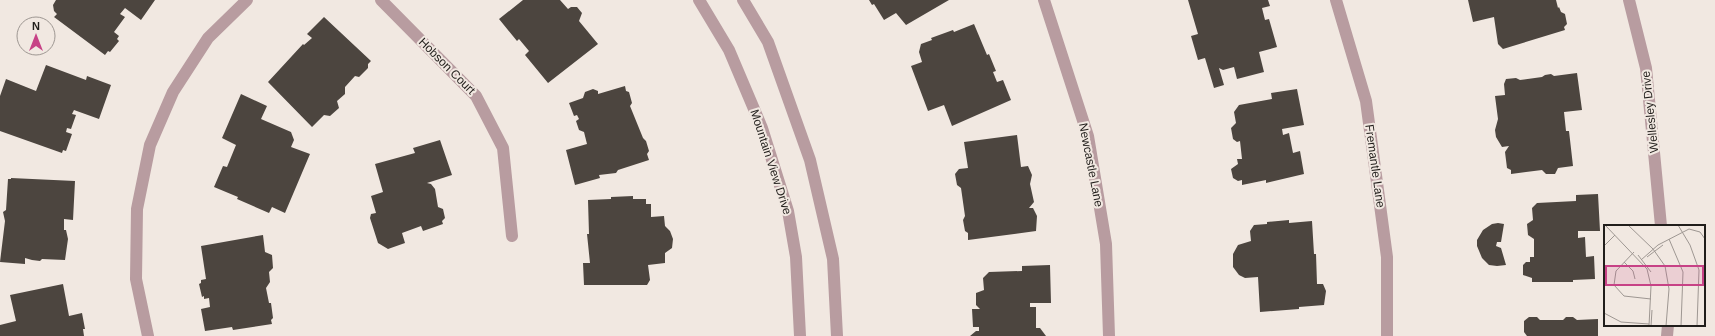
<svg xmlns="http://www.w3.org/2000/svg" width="1715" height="336" font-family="Arial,sans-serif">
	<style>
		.building { fill: #4c453f }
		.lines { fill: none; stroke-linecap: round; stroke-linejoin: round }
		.street { stroke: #b89ca0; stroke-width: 12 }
		.labels { text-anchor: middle; stroke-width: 4; stroke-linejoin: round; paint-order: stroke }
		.street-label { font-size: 12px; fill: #211e1b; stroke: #f1e8e1 }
		.inset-road { fill: none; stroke: #9e9792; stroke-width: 1 }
		.view { fill: #c74286; fill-opacity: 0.15; stroke: #c74286; stroke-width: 2 }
		.inset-edge { fill: none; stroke: #211e1b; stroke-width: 2 }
	</style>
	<rect width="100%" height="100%" fill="#f1e8e1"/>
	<!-- building -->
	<g class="building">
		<polygon points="56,0 155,0 141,20 125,8 120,14 125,17 114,32 119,36 117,39 119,41 110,52 108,51 105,55 54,17 57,14 54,11 53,5"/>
		<polygon points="523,0 560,0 568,9 571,7 577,7 582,13 579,21 598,44 548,83 525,55 529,51 519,39 517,41 499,19"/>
		<polygon points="869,0 949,0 906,25 896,13 884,20 874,4 872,5"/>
		<polygon points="1188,0 1268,0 1270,6 1262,8 1265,20 1269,19 1277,47 1259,52 1264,72 1237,79 1234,67 1223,70 1219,68 1224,85 1214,88 1205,58 1198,60 1191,36 1198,34"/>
		<polygon points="1468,0 1556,0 1558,8 1559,7 1561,12 1565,14 1567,24 1564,27 1565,30 1503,49 1498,44 1494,17 1473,22"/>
		<polygon points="324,17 371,61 368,64 368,68 359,77 355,76 345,87 345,94 337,101 339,108 330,116 324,115 312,127 268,82 303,44 304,45 312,38 307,34"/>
		<polygon points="974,24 987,55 989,54 996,71 993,72 997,82 1003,80 1011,100 952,126 944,105 928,111 911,66 922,62 919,52 921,44 932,40 931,38 953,30 954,32"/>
		<polygon points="46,65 86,80 87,76 111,85 99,119 74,110 72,114 76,115 71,129 67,128 66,132 72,134 66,151 63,150 62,153 0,131 0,96 6,79 36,91"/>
		<polygon points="1577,73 1582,110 1564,112 1566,131 1569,131 1573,166 1558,168 1555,174 1546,174 1542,170 1511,174 1511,170 1507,168 1505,152 1509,146 1502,147 1496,137 1495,130 1498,119 1495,96 1505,95 1504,84 1506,79 1516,78 1520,80 1542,77 1545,75 1551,74 1554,76"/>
		<polygon points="625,86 626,91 629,92 632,103 630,106 643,138 646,141 649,151 647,154 649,160 618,170 616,173 599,175 600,178 575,185 566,150 587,144 584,132 579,130 576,121 579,119 577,115 574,116 569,103 583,98 585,92 593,89 598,91 598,94"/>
		<polygon points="1297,89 1304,125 1282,129 1283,135 1289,133 1293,153 1300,151 1304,174 1266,183 1266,180 1242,185 1242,180 1238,181 1233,178 1231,169 1238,164 1237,159 1242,159 1240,141 1237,142 1233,139 1231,128 1236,123 1234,112 1239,105 1272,99 1271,93"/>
		<polygon points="241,94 267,106 261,119 291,132 294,140 291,147 310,154 285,213 272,207 269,213 237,199 238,197 214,187 223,166 227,167 236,145 222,138"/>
		<polygon points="1017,135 1021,167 1028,166 1032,175 1030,184 1034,202 1029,208 1033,208 1037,216 1036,231 968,240 968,233 965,231 963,220 965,216 961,188 957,185 955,174 959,169 968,168 964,142"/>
		<polygon points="440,140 452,175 427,183 431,184 435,189 438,207 443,209 445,218 442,221 443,224 423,231 421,226 402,233 405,243 388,249 378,243 370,218 371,214 376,213 371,196 383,192 375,164 415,153 413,148"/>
		<polygon points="11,178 75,181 73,220 64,219 64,230 66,230 68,239 65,260 42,259 40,261 32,260 25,258 25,264 0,262 5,221 3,212 6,210 8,179 11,179"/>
		<polygon points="1598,194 1600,231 1578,231 1578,238 1585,237 1586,257 1594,256 1595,279 1573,280 1573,282 1532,282 1532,278 1523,275 1523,265 1526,262 1530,262 1530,257 1534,257 1534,239 1528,235 1527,224 1533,220 1532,208 1537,203 1576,201 1576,195"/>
		<polygon points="633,196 633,199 646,199 646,204 651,204 651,217 664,216 665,226 670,231 673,239 672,248 665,253 665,263 648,265 650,280 647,285 584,285 583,263 590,263 587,234 589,234 588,200 611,199 611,197"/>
		<polygon points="1289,220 1289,223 1312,221 1314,254 1316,254 1317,284 1323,284 1326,291 1324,305 1299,307 1299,309 1260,312 1258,277 1245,278 1239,275 1233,267 1233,254 1238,245 1251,241 1250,231 1254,225 1267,224 1267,222"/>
		<polygon points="1498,223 1504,224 1501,242 1497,242 1496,246 1501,248 1506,265 1497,266 1489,265 1482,258 1477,246 1477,240 1483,230 1492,224"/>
		<polygon points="263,235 265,252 272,255 273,268 269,272 270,282 266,288 269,303 271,303 273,318 271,320 272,324 233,330 232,327 205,331 201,309 210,307 209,298 204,299 204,296 202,297 199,284 201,283 201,280 206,279 201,246"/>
		<polygon points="1050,265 1051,303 1030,303 1030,307 1036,307 1036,328 1040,328 1046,336 970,336 976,331 979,331 979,327 973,327 972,309 980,309 976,305 976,293 984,290 983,278 989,272 1022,271 1022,266"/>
		<polygon points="63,284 69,316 82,313 85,329 83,329 84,336 0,336 0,325 16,321 10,295"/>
		<polygon points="1529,317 1537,317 1540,320 1563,320 1566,317 1573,317 1577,320 1598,319 1598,336 1527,336 1524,332 1524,321"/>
	</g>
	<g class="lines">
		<!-- street -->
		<g class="street">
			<polyline points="381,0 476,96 503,148 512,236"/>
			<polyline points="699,0 729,50 762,128 788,211 796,257 800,336"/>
			<polyline points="743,0 768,42 810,160 833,259 837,336"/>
			<polyline points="1044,0 1088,136 1106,244 1109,336"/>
			<polyline points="1336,0 1366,101 1387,257 1387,336"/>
			<polyline points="1629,0 1646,68 1661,226"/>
			<polyline points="148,336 136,279 137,209 150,145 173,92 208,38 247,0"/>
			<polyline points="1667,336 1668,325"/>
		</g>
	</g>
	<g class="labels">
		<!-- street labels -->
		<g class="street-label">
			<text transform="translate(447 66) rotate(45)" y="4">Hobson Court</text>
			<text transform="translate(1650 112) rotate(-96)" y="4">Wellesley Drive</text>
			<text transform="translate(771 162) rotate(72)" y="4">Mountain View Drive</text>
			<text transform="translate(1091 165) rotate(79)" y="4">Newcastle Lane</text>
			<text transform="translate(1375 166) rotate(82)" y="4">Fremantle Lane</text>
		</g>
	</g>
	<!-- overview -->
	<g transform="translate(1604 225)">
		<rect width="101" height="101" fill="#f1e8e1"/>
		<path class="inset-road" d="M1,0L43,44L47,61L45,101M24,0L49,24L61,41L65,64L62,101M74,0L86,20L95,45L93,101M65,14L79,47L77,101M0,21L11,10M30,27L12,46L10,60L20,71L47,74M34,30L47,47M43,32L59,20M37,35L54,20L85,4L96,7L101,14M20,37L29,46L31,54M0,88L17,97L45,99M47,101L48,85"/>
		<path class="view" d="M2,41H99V60H2Z"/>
		<rect width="101" height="101" class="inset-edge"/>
	</g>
	<!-- north arrow -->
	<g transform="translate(36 36)"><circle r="19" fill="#f1e8e1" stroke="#9e9792"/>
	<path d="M0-3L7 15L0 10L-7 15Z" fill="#c74286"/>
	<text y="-6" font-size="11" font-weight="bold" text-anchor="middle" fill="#211e1b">N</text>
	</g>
</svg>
